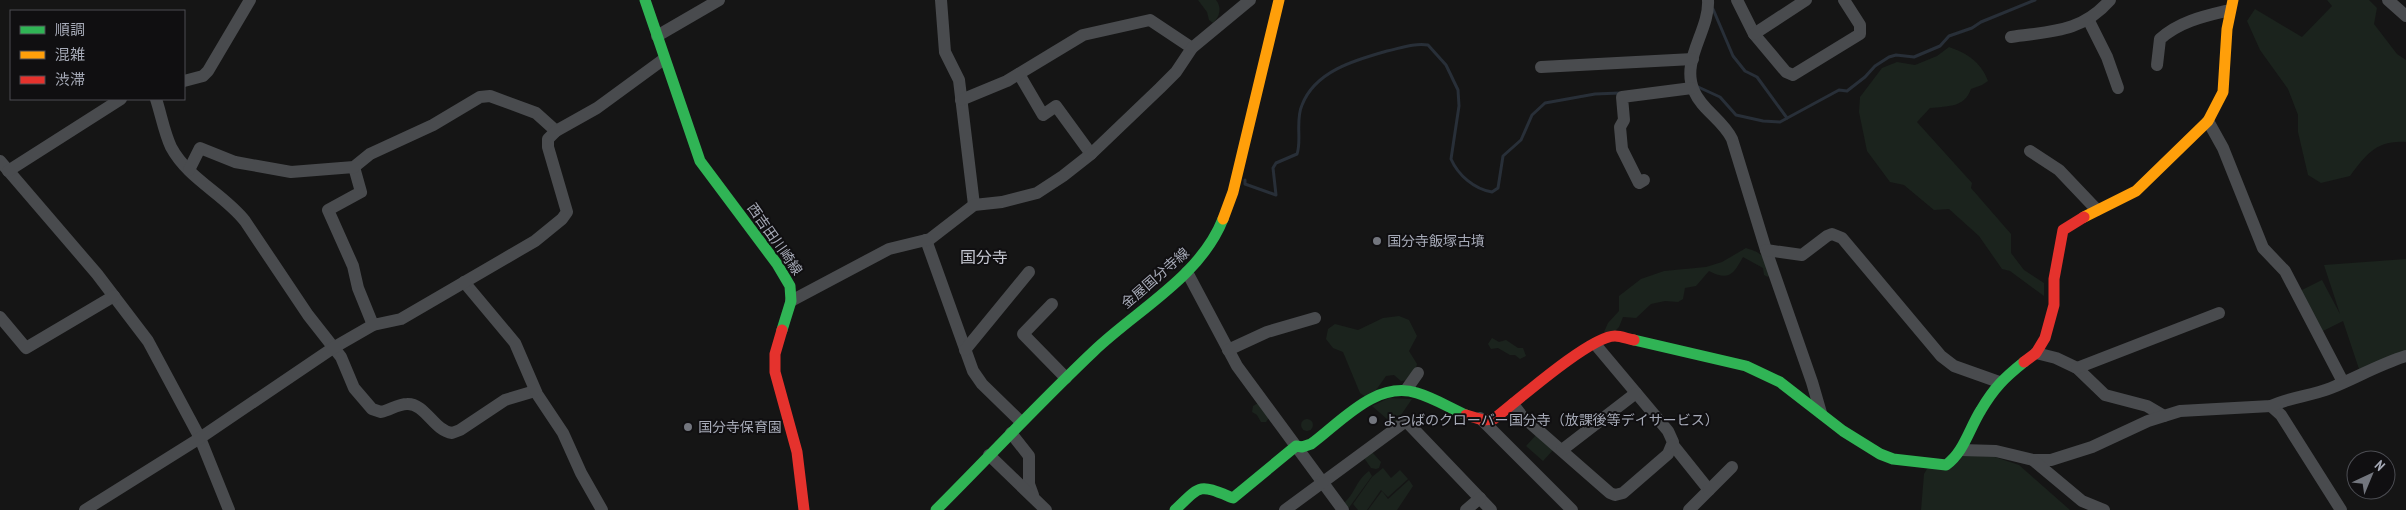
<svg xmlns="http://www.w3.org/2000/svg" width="2406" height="510" font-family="'PT Sans Narrow','Noto Sans JP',sans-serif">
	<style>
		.green { fill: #1b231d }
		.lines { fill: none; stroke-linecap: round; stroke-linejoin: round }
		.stream { stroke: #282f38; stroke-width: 3 }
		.street { stroke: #494b4e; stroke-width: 12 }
		.fast { stroke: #30b455; stroke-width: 11 }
		.slow { stroke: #ff9f0a; stroke-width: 11 }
		.jam { stroke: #e5322d; stroke-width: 11 }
		.poi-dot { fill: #73767e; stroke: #100f11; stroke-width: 2 }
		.labels { text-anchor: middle; stroke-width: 4; stroke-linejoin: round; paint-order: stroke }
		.street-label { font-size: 14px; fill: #a6aab7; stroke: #100f11 }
		.poi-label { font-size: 14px; fill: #a6aab7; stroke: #100f11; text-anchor: start }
		.quarter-label { font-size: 16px; fill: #c7c9d3; stroke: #100f11 }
	</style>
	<rect width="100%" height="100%" fill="#151515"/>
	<!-- green -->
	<g class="green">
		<path d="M1198,0H1216C1222,7 1220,17 1213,23L1209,20L1207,12Z"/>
		<path d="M2327,0H2369L2377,8L2374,24L2397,54L2406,60V142C2376,140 2366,155 2350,176L2321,183L2308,175L2298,132V115L2288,89L2260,50L2247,21L2255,9L2302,37L2332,6Z"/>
		<path d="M1949,47C1967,53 1981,62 1988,81L1982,85L1971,89C1964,108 1948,106 1930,108L1917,122L1972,183L1971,188L2011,234V253L2024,270L2044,283V296L2010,271L2002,269L1979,236L1949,209L1934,210L1904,185L1890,182L1867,151L1859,112L1860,97L1882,68L1897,62L1915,65L1937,56Z"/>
		<path d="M1746,248C1763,253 1765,257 1771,274L1768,277L1764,275L1763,268L1743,257C1733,275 1729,281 1709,271L1696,286L1685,288L1683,299L1678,302L1665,301L1651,304L1636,318L1623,317L1619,327L1614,332H1604L1608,323L1619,311V296L1641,279L1664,271L1706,267L1722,262Z"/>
		<polygon points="2406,259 2406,353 2359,369 2343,321 2319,333 2298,292 2322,280 2340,314 2324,265"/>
		<path d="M1399,316L1409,320L1417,336L1409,351L1417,364C1415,374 1412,380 1401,381L1394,375L1386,376L1374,393L1366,397L1360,393L1343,352L1333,348L1326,339L1328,329L1335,324L1358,330L1383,318Z"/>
		<polygon points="1492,338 1499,342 1506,340 1518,348 1523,348 1526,356 1520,359 1515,355 1510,355 1498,348 1491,349 1488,344"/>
		<polygon points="1389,398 1412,399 1394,425 1372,406"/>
		<polygon points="1258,403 1269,418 1266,422 1261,422 1257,415 1252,412 1253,406"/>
		<circle cx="1307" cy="425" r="6"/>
		<polygon points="1537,434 1554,449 1543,461 1526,446"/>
		<polygon points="1372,452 1381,462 1379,468 1376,469 1371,468 1364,458"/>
		<polygon points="1964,455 1995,457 2019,465 2070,510 1921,510 1924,474 1927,469"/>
		<polygon points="1383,468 1391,478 1400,470 1408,479 1388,497 1381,490 1367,510 1358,510 1353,504 1372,477"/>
		<path d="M1369,471L1372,476L1348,509L1344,503C1356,492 1355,482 1369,471Z"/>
		<polygon points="1409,480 1413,486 1397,510 1368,510 1382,491 1388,499"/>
	</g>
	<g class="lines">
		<!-- stream -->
		<g class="stream">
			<polyline points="1713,9 1733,56 1745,71 1757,77 1787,118"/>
			<polyline points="1696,86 1720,97 1736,115 1763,121 1780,122 1839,90 1847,91 1865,77 1875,66 1889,57 1896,55 1914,57 1940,46 1949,36 1972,28 1981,22 2035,0"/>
			<path d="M1245,180V184L1276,195L1273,168L1276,163L1297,154C1302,140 1295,121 1302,105C1315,71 1355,60 1387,51C1401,48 1414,43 1428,45L1446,65L1458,90L1459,106L1451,159C1458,175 1474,189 1492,192L1498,188L1503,156L1521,140L1532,115L1545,103L1595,94L1620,93"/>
		</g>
		<!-- street -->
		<g class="street">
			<polyline points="941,0 945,52 959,80 974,205"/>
			<path d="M1708,0C1710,30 1680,61 1694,91C1702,110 1723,120 1732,139L1766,250L1812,382L1821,413"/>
			<polyline points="1737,0 1754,34 1786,72 1793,75 1860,34 1860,25 1844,0"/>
			<polyline points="2388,0 2406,16"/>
			<polyline points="2089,21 2107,57 2118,88"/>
			<polyline points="1754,34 1806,0"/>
			<polyline points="657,36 719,0"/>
			<path d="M2011,37C2051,31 2081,33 2110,0"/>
			<path d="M2157,65L2160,39C2180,21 2205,16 2230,10"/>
			<polyline points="1541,67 1693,59"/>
			<polyline points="1019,74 1043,115 1056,106 1091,154"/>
			<polyline points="184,81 203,76 208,71 250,0"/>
			<path d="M156,99C161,114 164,132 171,147C188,179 224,194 245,221L308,315L341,357L354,388L372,409L381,412C390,410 398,404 407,404C425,403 434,431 452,433L460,430L505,400L535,391"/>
			<polyline points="961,100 1007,81 1083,35 1150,20 1192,48"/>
			<polyline points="2208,121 2223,148 2263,248 2285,271 2343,382"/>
			<polyline points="2030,151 2059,170 2097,210"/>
			<polyline points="0,161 97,274 148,341 200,438 229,510"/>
			<polyline points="354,167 361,192 328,210 353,266 358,288 373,325"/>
			<polyline points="189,170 200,148 235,162 291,172 354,167 370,154 433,125 480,97 490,96 536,113 556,131"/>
			<polyline points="8,171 121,99"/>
			<polyline points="1644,180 1639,183 1622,149 1620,127 1624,120 1622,97 1692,88"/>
			<polyline points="926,240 973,371 982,384 1021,422"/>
			<polyline points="1766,250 1802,255 1827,236 1832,234 1842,238 1941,356 1954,366 1999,382"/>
			<polyline points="1187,272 1237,366 1343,510"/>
			<polyline points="464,282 515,343 537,394 563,433 581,473 602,510"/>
			<polyline points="791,301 889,249 930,239 974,205 1002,202 1037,193 1063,176 1091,154 1160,88 1176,72 1192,48 1250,0"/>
			<polyline points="1052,304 1023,334 1066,378"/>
			<polyline points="0,317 26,348 114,296"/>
			<polyline points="965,350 1029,272"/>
			<polyline points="1228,350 1267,332 1315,318"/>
			<polyline points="2036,353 2056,358 2077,368 2105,395 2147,406 2164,416"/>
			<polyline points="2077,368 2219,313"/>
			<polyline points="1406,390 1418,373"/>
			<polyline points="1513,404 1522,416 1610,493 1615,495 1623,493 1668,454 1673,442 1668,431 1595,344"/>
			<polyline points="2271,406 2281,415 2341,510"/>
			<polyline points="1480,418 1572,510"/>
			<polyline points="1011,433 1029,456 1029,484 1033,495"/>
			<polyline points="1673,445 1709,490 1689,510"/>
			<polyline points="1562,450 1636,393"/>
			<path d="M1961,450L1996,451L2033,460H2051L2092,447L2148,421L2180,411L2271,406C2290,397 2311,396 2331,388C2356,378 2380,364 2406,356"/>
			<polyline points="989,455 1046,510"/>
			<polyline points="2033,460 2082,501 2104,510"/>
			<polyline points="1709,490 1732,467"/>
			<polyline points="85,510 200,438 333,348 373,325 401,319 535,241 562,219 567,212 548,147 548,139 556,131 597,108 664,59"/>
			<polyline points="1285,510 1406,421 1491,510"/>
			<polyline points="1466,510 1480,498"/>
		</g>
		<!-- fast -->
		<g class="fast">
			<polyline points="645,0 700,161 777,264 790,286 791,301 782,330"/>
			<path d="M1634,340L1746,366L1780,382L1843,431L1880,454L1893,459L1946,465C1964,452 1969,429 1981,410C1994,388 2004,378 2024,362"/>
			<path d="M936,510C989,457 1040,402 1094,351C1138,309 1200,277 1223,219"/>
			<path d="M1175,510C1202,484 1198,484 1233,498L1296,446L1302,447L1311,444C1341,422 1376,380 1417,393C1434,398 1450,408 1466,415"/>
		</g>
		<!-- slow -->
		<g class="slow">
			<polyline points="2084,217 2136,191 2208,121 2223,92 2227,29 2233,0"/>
			<polyline points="1223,219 1233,192 1279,0"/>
		</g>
		<!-- jam -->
		<g class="jam">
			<polyline points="782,330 775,354 775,372 797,452 804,510"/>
			<polyline points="2024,362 2036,353 2045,338 2054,305 2054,279 2063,230 2084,217"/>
			<path d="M1466,415L1483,420L1494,419C1516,402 1590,336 1615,336C1621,336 1628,339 1634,340"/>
		</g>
	</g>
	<!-- markers -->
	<g class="poi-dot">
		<circle cx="1377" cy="241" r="5"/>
		<circle cx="1373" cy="420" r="5"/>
		<circle cx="688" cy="427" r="5"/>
	</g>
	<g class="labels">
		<!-- street labels -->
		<g class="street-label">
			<text transform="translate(775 239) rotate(55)" y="5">西吉田川崎線</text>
			<text transform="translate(1155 278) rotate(-41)" y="5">金屋国分寺線</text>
		</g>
		<!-- poi labels -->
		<g class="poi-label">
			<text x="1387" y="246">国分寺飯塚古墳</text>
			<text x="1383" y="425">よつばのクローバー国分寺（放課後等デイサービス）</text>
			<text x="698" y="432">国分寺保育園</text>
		</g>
		<!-- quarter labels -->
		<g class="quarter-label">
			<text x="984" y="263">国分寺</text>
		</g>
	</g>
	<!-- legend -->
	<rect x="10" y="10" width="175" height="90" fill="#100f11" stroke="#4c4d53"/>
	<rect x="20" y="26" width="25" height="8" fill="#30b455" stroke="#4c4d53"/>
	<text x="55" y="35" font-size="15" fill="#a6aab7">順調</text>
	<rect x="20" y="51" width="25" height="8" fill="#ff9f0a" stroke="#4c4d53"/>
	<text x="55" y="60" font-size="15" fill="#a6aab7">混雑</text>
	<rect x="20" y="76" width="25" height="8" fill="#e5322d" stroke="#4c4d53"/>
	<text x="55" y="85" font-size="15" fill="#a6aab7">渋滞</text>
	<!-- north arrow -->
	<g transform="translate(2371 475) rotate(44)"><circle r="24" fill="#100f11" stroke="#4c4d53"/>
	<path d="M0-4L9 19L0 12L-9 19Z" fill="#73767e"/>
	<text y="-8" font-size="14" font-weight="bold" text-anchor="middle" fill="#a6aab7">N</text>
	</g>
</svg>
